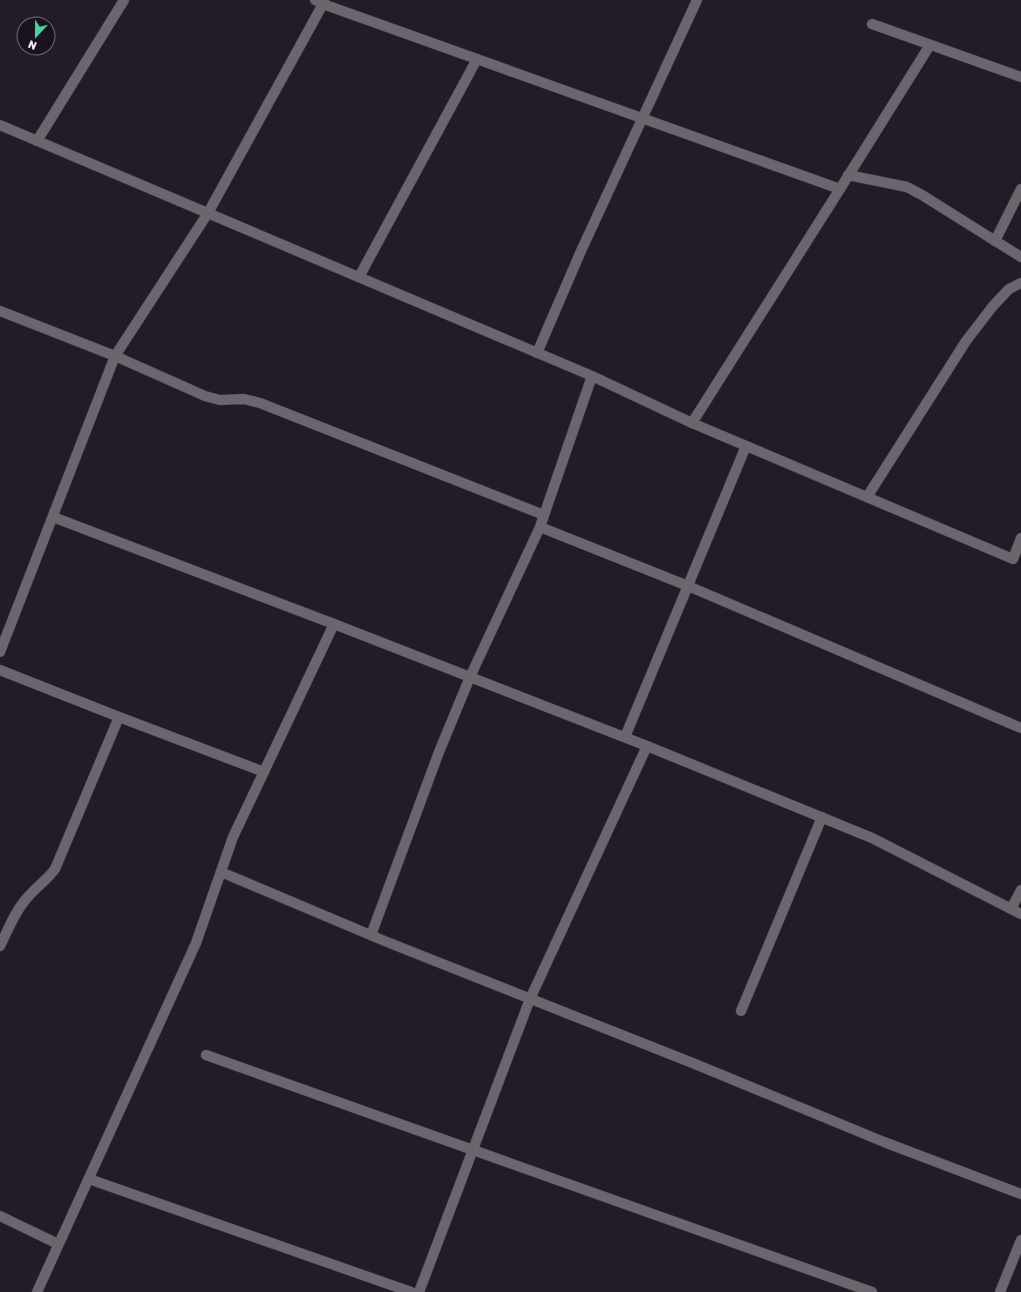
<svg xmlns="http://www.w3.org/2000/svg" width="1021" height="1292" font-family="Rubik,sans-serif">
	<style>
		.lines { fill: none; stroke-linecap: round; stroke-linejoin: round }
		.minor-casing { stroke: #3e3542; stroke-width: 11 }
		.minor { stroke: #6b666e; stroke-width: 10 }
	</style>
	<rect width="100%" height="100%" fill="#241b29"/>
	<g class="lines">
		<defs>
			<g id="minor">
				<polyline points="315,0 323,4 208,213 115,356 205,396 220,400 244,399 260,403 544,515"/>
				<polyline points="324,0 323,4 840,189 692,423 592,376"/>
				<polyline points="872,24 1021,77"/>
				<polyline points="0,125 592,376 540,527 470,677 439,752 371,935"/>
				<polyline points="37,141 124,0"/>
				<polyline points="848,175 907,187 922,195 1021,257"/>
				<polyline points="840,189 930,45"/>
				<polyline points="995,241 1021,189"/>
				<polyline points="359,277 477,59"/>
				<polyline points="0,311 115,356 0,652"/>
				<polyline points="537,353 581,251 697,0"/>
				<polyline points="692,423 1013,559 1021,538"/>
				<polyline points="867,497 966,341 993,306 1009,289 1021,283"/>
				<polyline points="540,527 688,586 1021,728"/>
				<polyline points="334,624 647,746 530,999 419,1292"/>
				<polyline points="0,670 119,717 264,772"/>
				<polyline points="625,737 746,446"/>
				<polyline points="647,746 872,838 1021,914"/>
				<polyline points="221,872 387,942 695,1064 884,1142 1021,1194"/>
				<polyline points="1011,909 1021,890"/>
				<path d="M0,946C8,930 15,911 27,898C36,887 47,880 55,869L119,717"/>
				<polyline points="741,1011 822,817"/>
				<polyline points="206,1055 872,1292"/>
				<polyline points="89,1179 411,1292"/>
				<polyline points="0,1216 58,1244"/>
				<polyline points="37,1292 196,943 233,837 334,624 53,517"/>
				<polyline points="1000,1292 1021,1240"/>
			</g>
		</defs>
		<!-- minor casing -->
		<use href="#minor" class="minor-casing"/>
		<!-- minor -->
		<use href="#minor" class="minor"/>
	</g>
	<!-- north arrow -->
	<g transform="translate(36 36) rotate(202)"><circle r="19" fill="#1b121f" stroke="#746c77"/>
	<path d="M0-3L7 15L0 10L-7 15Z" fill="#46d49e"/>
	<text y="-6" font-size="11" font-weight="bold" text-anchor="middle" fill="#f9f2fc">N</text>
	</g>
</svg>
